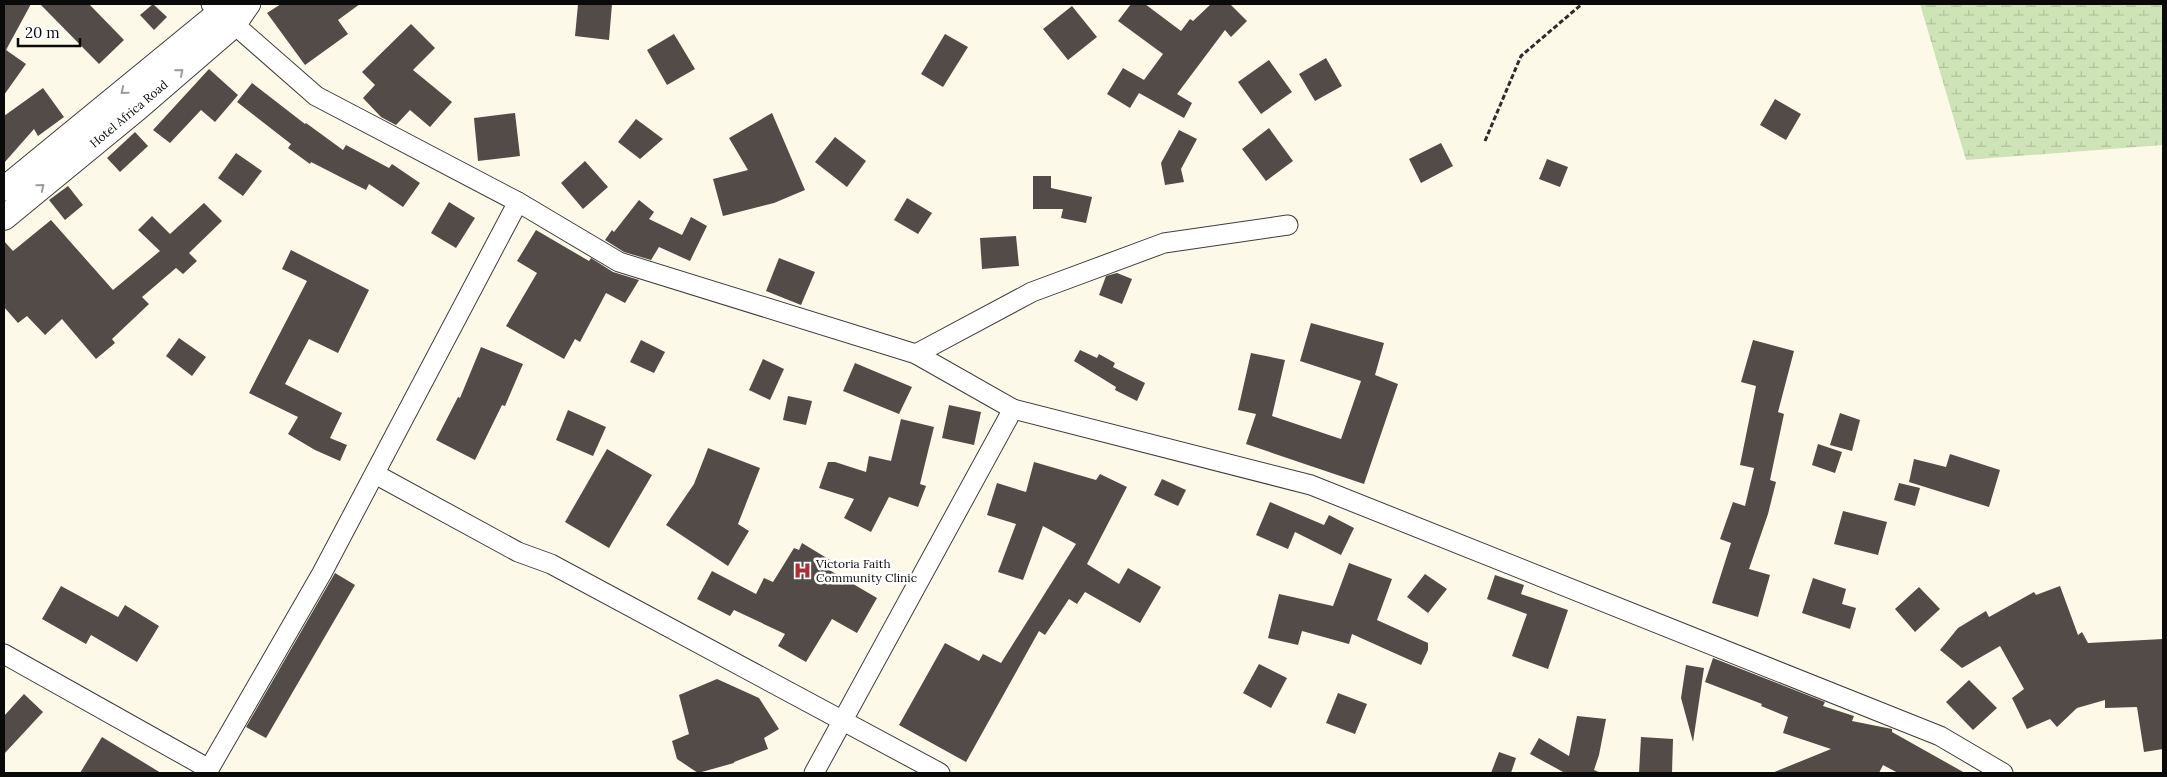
<svg xmlns="http://www.w3.org/2000/svg" width="2167" height="777" font-family="Lora,serif">
	<style>
		.wetland { fill: url(#wetland-marsh) }
		.building { fill: #524b48 }
		.lines { fill: none; stroke-linecap: round; stroke-linejoin: round }
		.minor-casing { stroke: #3d3d3d; stroke-width: 21 }
		.tertiary-casing { stroke: #3d3d3d; stroke-width: 26 }
		.path { stroke: #2c2c2c; stroke-width: 3; stroke-dasharray: 5 2.5; stroke-linecap: butt }
		.minor { stroke: #fff; stroke-width: 19 }
		.tertiary { stroke: #fff; stroke-width: 24 }
		.oneway { stroke: #9d9d9d }
		.labels { text-anchor: middle; stroke-width: 5; stroke-linejoin: round; paint-order: stroke }
		.street-label { font-size: 12px; fill: #0a0a0a; stroke: #fff }
		.poi-label { font-size: 12px; fill: #0a0a0a; stroke: #fff; text-anchor: start }
	</style>
	<defs>
		<pattern id="wetland-marsh" width="20" height="14" patternUnits="userSpaceOnUse" patternTransform="scale(1.25)"><rect width="20" height="14" fill="#cee4b6"/><path d="M1 5h8M5 5V1M11 12h8M15 12V8" fill="none" stroke="#b0c29b"/></pattern>
	</defs>
	<rect width="100%" height="100%" fill="#fdf9e9"/>
	<!-- wetland -->
	<polygon class="wetland" points="1920,4 2163,4 2163,145 1966,160"/>
	<!-- building -->
	<g class="building">
		<polygon points="4,4 31,4 6,50 26,64 4,95"/>
		<polygon points="40,4 89,4 124,40 99,64"/>
		<polygon points="153,4 167,17 154,30 140,15"/>
		<polygon points="281,4 360,4 338,20 348,34 305,65 267,13"/>
		<polygon points="578,4 612,4 609,40 575,36"/>
		<polygon points="1131,4 1145,4 1181,31 1190,19 1193,21 1211,4 1230,4 1247,21 1231,37 1225,30 1177,94 1192,103 1184,118 1139,93 1130,108 1107,94 1123,68 1144,80 1163,54 1118,21"/>
		<polygon points="1072,6 1097,37 1068,60 1043,29"/>
		<polygon points="411,24 435,48 413,70 452,102 430,127 410,110 396,125 381,117 363,98 375,85 362,72"/>
		<polygon points="674,34 695,69 667,85 647,50"/>
		<polygon points="945,34 968,47 943,87 921,74"/>
		<polygon points="1326,58 1342,86 1315,101 1299,74"/>
		<polygon points="1269,60 1292,92 1261,114 1238,82"/>
		<polygon points="209,69 238,95 215,122 201,110 170,143 153,130"/>
		<polygon points="252,83 305,124 306,123 343,150 346,145 389,168 392,164 420,183 403,207 369,184 366,190 311,162 310,164 288,148 291,144 237,102"/>
		<polygon points="43,88 64,117 38,136 34,129 4,163 4,116"/>
		<polygon points="1775,99 1801,114 1786,140 1760,125"/>
		<polygon points="515,113 520,156 478,161 474,118"/>
		<polygon points="772,113 805,190 774,203 723,216 713,179 748,170 729,138"/>
		<polygon points="636,119 663,139 640,159 618,142"/>
		<polygon points="1269,128 1293,161 1266,181 1242,149"/>
		<polygon points="1179,130 1197,139 1181,169 1184,182 1165,185 1161,163"/>
		<polygon points="135,132 148,146 120,172 107,158"/>
		<polygon points="835,137 866,161 847,187 815,162"/>
		<polygon points="1441,143 1453,166 1421,183 1409,159"/>
		<polygon points="236,153 262,171 243,196 218,178"/>
		<polygon points="1547,159 1568,167 1560,187 1539,179"/>
		<polygon points="585,161 608,187 583,209 561,183"/>
		<polygon points="1033,176 1051,176 1051,188 1092,197 1086,223 1061,218 1063,209 1033,209"/>
		<polygon points="68,186 83,205 65,220 49,200"/>
		<polygon points="907,198 932,213 918,234 894,220"/>
		<polygon points="639,200 654,212 649,219 682,235 691,217 707,226 690,261 659,247 651,260 624,252 605,240 612,230 614,232"/>
		<polygon points="449,202 475,218 456,248 431,233"/>
		<polygon points="204,203 222,221 189,253 197,261 183,274 176,268 142,297 149,304 112,339 115,343 96,359 62,319 45,335 27,316 18,323 4,307 4,241 13,251 51,220 113,290 160,251 138,230 152,216 170,234"/>
		<polygon points="536,230 589,261 591,258 613,272 639,280 625,303 606,293 580,342 575,339 564,359 506,326 537,273 517,261"/>
		<polygon points="1016,236 1019,266 982,269 980,238"/>
		<polygon points="291,250 369,290 338,353 309,339 285,384 342,413 330,438 347,445 340,461 315,450 288,434 298,417 249,393 307,281 282,269"/>
		<polygon points="779,258 815,272 801,305 766,291"/>
		<polygon points="1117,273 1132,279 1122,304 1099,295 1106,276"/>
		<polygon points="1311,323 1384,343 1375,375 1398,384 1364,484 1246,444 1256,414 1238,410 1251,353 1285,360 1272,416 1341,439 1361,381 1300,361"/>
		<polygon points="179,338 206,357 192,376 166,356"/>
		<polygon points="641,340 665,352 654,373 630,362"/>
		<polygon points="1753,340 1794,351 1778,412 1784,414 1770,480 1776,482 1768,514 1749,569 1770,575 1758,617 1712,603 1731,543 1720,539 1733,502 1745,506 1754,468 1740,465 1756,386 1741,382"/>
		<polygon points="481,347 523,364 505,406 502,405 475,460 436,440 458,397 460,398"/>
		<polygon points="1080,350 1097,358 1099,354 1115,363 1113,367 1145,383 1137,401 1115,390 1116,387 1074,361"/>
		<polygon points="763,359 784,369 770,400 749,390"/>
		<polygon points="855,363 912,387 899,414 843,391"/>
		<polygon points="788,396 812,401 806,425 783,420"/>
		<polygon points="949,405 981,412 974,445 942,438"/>
		<polygon points="568,410 606,427 593,456 556,440"/>
		<polygon points="1840,413 1860,420 1852,451 1830,445"/>
		<polygon points="901,419 934,427 920,484 926,486 918,507 889,497 871,532 844,518 854,499 819,488 828,462 835,462 866,472 869,456 891,461"/>
		<polygon points="1818,444 1842,452 1835,473 1812,465"/>
		<polygon points="708,448 760,468 738,524 749,531 728,566 666,525 694,484"/>
		<polygon points="607,449 652,475 609,548 565,522"/>
		<polygon points="1950,454 2000,470 1989,507 1909,482 1914,459 1946,467"/>
		<polygon points="1034,462 1096,480 1100,474 1127,487 1087,564 1119,584 1128,568 1161,587 1140,623 1085,592 1077,604 1069,599 1045,635 1039,631 966,762 899,725 945,643 979,661 983,654 1001,663 1076,544 1043,526 1023,580 998,572 1016,524 987,515 997,483 1026,492"/>
		<polygon points="1162,479 1186,490 1178,506 1154,495"/>
		<polygon points="1899,483 1920,488 1915,506 1894,500"/>
		<polygon points="1270,502 1324,525 1329,515 1354,528 1341,555 1295,532 1288,549 1256,535"/>
		<polygon points="1843,511 1887,522 1878,555 1834,544"/>
		<polygon points="802,543 830,560 826,568 877,598 857,633 832,619 806,662 778,646 785,634 734,610 730,616 697,599 712,571 756,594 764,578 773,582 794,548 799,550"/>
		<polygon points="1349,563 1392,579 1377,620 1428,643 1428,650 1421,665 1352,634 1349,644 1302,631 1298,645 1268,638 1279,594 1333,606"/>
		<polygon points="335,573 355,585 266,738 246,727"/>
		<polygon points="1425,574 1447,589 1428,613 1407,597"/>
		<polygon points="1495,575 1524,585 1521,594 1568,610 1548,669 1512,656 1527,614 1487,599"/>
		<polygon points="1813,578 1846,589 1842,604 1856,608 1850,629 1802,613"/>
		<polygon points="61,586 118,617 125,605 159,626 137,662 91,635 86,644 42,619"/>
		<polygon points="2060,586 2078,635 2082,632 2088,643 2163,639 2163,749 2144,752 2137,707 2105,708 2105,700 2077,708 2057,727 2050,719 2027,729 2012,698 2024,689 2000,646 1962,668 1940,650 1958,628 1986,611 1989,617 2034,592 2036,595"/>
		<polygon points="1919,587 1940,609 1915,632 1895,609"/>
		<polygon points="1713,658 1825,702 1823,706 1854,716 1852,721 1892,729 1892,732 1965,773 1898,773 1883,765 1879,773 1772,773 1831,749 1783,733 1788,717 1761,706 1762,704 1705,682"/>
		<polygon points="1259,664 1287,678 1271,708 1243,693"/>
		<polygon points="1686,665 1704,668 1693,742 1681,698"/>
		<polygon points="717,679 759,698 779,729 764,738 768,749 734,762 734,763 698,773 677,759 672,741 689,734 679,695"/>
		<polygon points="1969,680 1997,708 1973,730 1946,702"/>
		<polygon points="1338,693 1367,704 1355,734 1326,723"/>
		<polygon points="24,694 43,712 4,754 4,716"/>
		<polygon points="1577,716 1606,719 1599,755 1594,770 1601,773 1565,773 1530,754 1539,738 1569,756"/>
		<polygon points="102,737 161,773 80,773"/>
		<polygon points="1641,737 1673,739 1672,773 1639,773"/>
		<polygon points="1499,752 1516,758 1511,773 1491,773"/>
	</g>
	<g class="lines">
		<defs>
			<g id="minor">
				<polyline points="211,4 316,96 518,202 619,262 916,354 1013,409 1311,485 1940,736 2003,773"/>
				<polyline points="916,354 1032,292 1164,243 1288,225"/>
				<polyline points="375,474 518,552 551,564 940,773"/>
				<polyline points="4,654 209,769 322,573 518,202"/>
				<polyline points="814,773 1013,409"/>
			</g>
			<g id="tertiary">
				<polyline points="4,189 220,12 248,4"/>
				<polyline points="4,218 138,108 233,26 248,4"/>
			</g>
		</defs>
		<!-- minor casing -->
		<use href="#minor" class="minor-casing"/>
		<!-- tertiary casing -->
		<use href="#tertiary" class="tertiary-casing"/>
		<!-- path -->
		<polyline class="path" points="1485,141 1521,56 1582,4"/>
		<!-- minor -->
		<use href="#minor" class="minor"/>
		<!-- tertiary -->
		<use href="#tertiary" class="tertiary"/>
	</g>
	<!-- one-way arrows -->
	<defs><path id="oneway-chevron" d="M-2-3.5L2.5 0L-2 3.5" fill="none" stroke-width="1.6" stroke-linecap="round" stroke-linejoin="round" transform="scale(1.25)"/></defs>
	<g class="oneway">
		<use href="#oneway-chevron" transform="translate(180 72) rotate(-41)"/>
		<use href="#oneway-chevron" transform="translate(124 91) rotate(141)"/>
		<use href="#oneway-chevron" transform="translate(41 187) rotate(-39)"/>
	</g>
	<!-- icons -->
	<defs>
		<symbol id="hospital-bare" viewBox="-9 -9 18 18"><path d="M-5-5h3v3.5h4V-5h3V5h-3V1.5h-4V5h-3Z" fill="#ae2e35" stroke="#fff" stroke-width="2.5" paint-order="stroke"/></symbol>
	</defs>
	<g fill-rule="evenodd">
		<use href="#hospital-bare" x="790" y="558" width="25" height="25"/>
	</g>
	<g class="labels">
		<!-- street labels -->
		<g class="street-label">
			<text transform="translate(129 114) rotate(-40)" y="4">Hotel Africa Road</text>
		</g>
		<!-- poi labels -->
		<g class="poi-label">
			<text x="816" y="568">Victoria Faith<tspan x="816" dy="14">Community Clinic</tspan></text>
		</g>
	</g>
	<!-- border -->
	<rect width="2167" height="777" fill="none" stroke="#0a0a0a" stroke-width="10"/>
	<!-- scale -->
	<path d="M18 38v8h62v-8" fill="none" stroke="#0a0a0a" stroke-width="2.5"/>
	<text x="25" y="38" font-size="15" fill="#0a0a0a" stroke="#ffffff" stroke-width="4" paint-order="stroke">20 m</text>
</svg>
